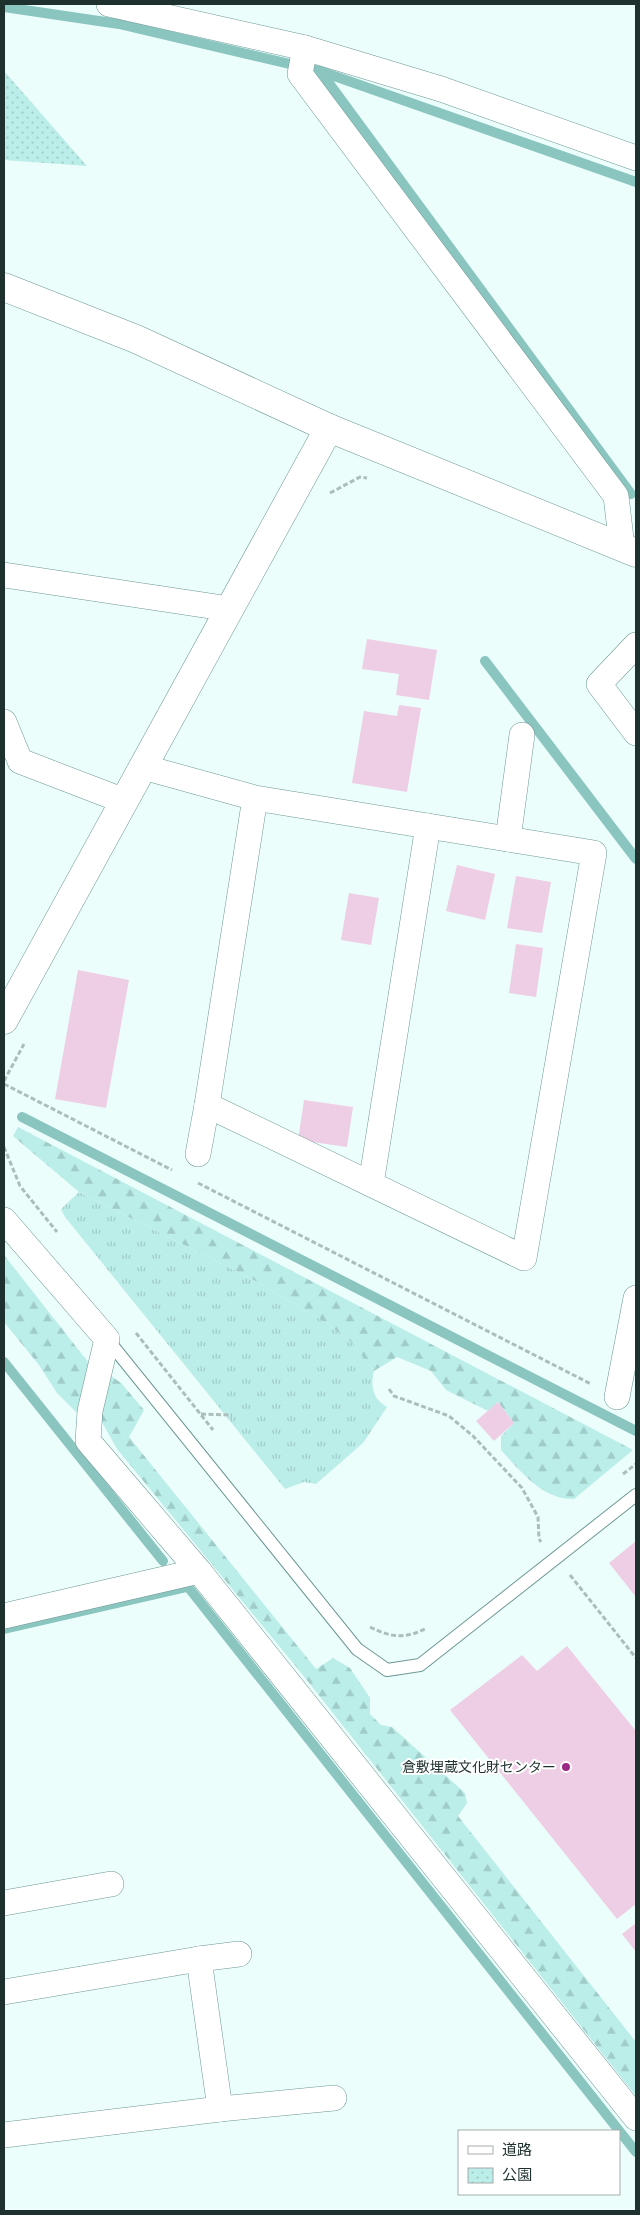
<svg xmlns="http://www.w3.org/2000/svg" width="640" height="2215" font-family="Mulish,'Noto Sans JP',sans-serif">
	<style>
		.grass { fill: url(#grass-tufts) }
		.forest { fill: url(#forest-firs) }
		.park { fill: url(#park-dots) }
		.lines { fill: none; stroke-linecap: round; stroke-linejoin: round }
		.stream { stroke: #8ac5c0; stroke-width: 10 }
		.building { fill: #eecee4 }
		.lane-casing { stroke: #6d9894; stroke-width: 14 }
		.street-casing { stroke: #6d9894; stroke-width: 26 }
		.secondary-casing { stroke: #6d9894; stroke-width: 29 }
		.path { stroke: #acbebc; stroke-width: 3; stroke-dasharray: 5 2.5; stroke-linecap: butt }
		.lane { stroke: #fff; stroke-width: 12 }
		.street { stroke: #fff; stroke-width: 25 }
		.secondary { stroke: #fff; stroke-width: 28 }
		.poi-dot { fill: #9c2885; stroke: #fff; stroke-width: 2 }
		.labels { text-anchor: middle; stroke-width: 4; stroke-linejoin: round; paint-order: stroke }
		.poi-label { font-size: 14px; fill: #1f312f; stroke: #fff; text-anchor: end }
	</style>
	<defs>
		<pattern id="grass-tufts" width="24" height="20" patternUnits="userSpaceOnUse" patternTransform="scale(1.25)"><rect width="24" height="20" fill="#bbede9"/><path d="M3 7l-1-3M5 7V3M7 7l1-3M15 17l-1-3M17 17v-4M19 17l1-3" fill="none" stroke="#a0ccc8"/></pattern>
		<pattern id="forest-firs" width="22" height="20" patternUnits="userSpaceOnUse" patternTransform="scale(1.25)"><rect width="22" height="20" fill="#bbede9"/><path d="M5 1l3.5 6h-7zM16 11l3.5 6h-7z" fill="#a0ccc8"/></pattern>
		<pattern id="park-dots" width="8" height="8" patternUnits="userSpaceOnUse" patternTransform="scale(1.25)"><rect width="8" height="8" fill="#bbede9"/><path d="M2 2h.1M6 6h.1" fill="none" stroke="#a0ccc8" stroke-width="1.8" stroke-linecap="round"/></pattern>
	</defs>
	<rect width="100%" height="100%" fill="#ecfefc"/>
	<!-- grass -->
	<path class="grass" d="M79,1192L250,1278L326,1323L351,1342L374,1371C370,1387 373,1399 387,1407L363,1443L316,1484L304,1482L285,1489L65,1217L61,1209Z"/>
	<!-- forest -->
	<g class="forest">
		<path d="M18,1127L633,1450L574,1499C543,1500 521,1472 501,1450V1436L514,1423L498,1402L488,1411L446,1390L431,1371L397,1357L374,1371L351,1342L326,1323L250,1278L79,1192L13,1136Z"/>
		<polygon points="4,1255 92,1367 78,1414 57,1393 39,1365 4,1322"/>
		<polygon points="107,1373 121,1383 144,1410 129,1437 316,1669 333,1658 350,1668 370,1698 370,1714 381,1725 392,1727 465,1793 467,1803 458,1816 636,2042 636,2096 298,1669 117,1449 98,1415"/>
	</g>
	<!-- park -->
	<polygon class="park" points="4,71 87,166 4,160"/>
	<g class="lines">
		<!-- stream -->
		<g class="stream">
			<polyline points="4,7 119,24 320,71 636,182"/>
			<polyline points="320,71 631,494"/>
			<polyline points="485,661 636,859"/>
			<polyline points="22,1117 636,1431"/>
			<polyline points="4,1362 163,1561"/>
			<polyline points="185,1583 636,2152"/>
			<polyline points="4,1629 187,1587"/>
		</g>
	</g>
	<!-- building -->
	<g class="building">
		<polygon points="367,639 437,650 429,700 396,695 399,674 362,669"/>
		<polygon points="399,705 421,708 407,792 352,783 364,711 397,716"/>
		<polygon points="457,865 495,874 485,920 446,911"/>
		<polygon points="516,876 551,882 542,933 507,928"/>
		<polygon points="349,893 379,898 371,945 341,940"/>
		<polygon points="516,944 543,948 536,997 509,993"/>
		<polygon points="78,970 129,980 106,1108 55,1099"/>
		<polygon points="304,1100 353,1107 347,1147 298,1140"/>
		<polygon points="498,1402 514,1423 494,1441 476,1421"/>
		<polygon points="636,1541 636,1597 609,1563"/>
		<polygon points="567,1646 636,1731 636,1904 617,1919 450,1710 522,1655 537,1671"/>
		<polygon points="636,1923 636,1952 622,1934"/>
	</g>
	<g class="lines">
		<defs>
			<polyline id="lane" points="107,1339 357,1649 387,1670 420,1665 636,1495"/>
			<g id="street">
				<polyline points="109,4 305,48 441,89 636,158"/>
				<polyline points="305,48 300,74 616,496 622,547"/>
				<polyline points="4,575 230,609"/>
				<polyline points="636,645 599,684 636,733"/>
				<polyline points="4,722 20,761 124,801"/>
				<polyline points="143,767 255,798 594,853 524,1258 207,1105 255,798"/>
				<polyline points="508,839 522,735"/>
				<polyline points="198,1154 207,1105"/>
				<polyline points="371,1184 428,826"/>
				<polyline points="4,1220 107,1339 90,1411 88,1441 199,1571 636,2118"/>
				<polyline points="617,1397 636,1298"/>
				<polyline points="4,1616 199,1571"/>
				<polyline points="4,1903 111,1884"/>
				<polyline points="199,1959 220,2109"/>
				<polyline points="4,1992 199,1959 239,1954"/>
				<polyline points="4,2135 220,2109 334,2098"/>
			</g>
			<g id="secondary">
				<polyline points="4,287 136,339 329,428 636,553"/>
				<polyline points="4,1020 329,428"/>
			</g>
		</defs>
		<!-- lane casing -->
		<use href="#lane" class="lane-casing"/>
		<!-- street casing -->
		<use href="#street" class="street-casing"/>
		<!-- secondary casing -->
		<use href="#secondary" class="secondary-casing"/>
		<!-- path -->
		<g class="path">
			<polyline points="330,493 360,477 367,478"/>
			<polyline points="4,1081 24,1044"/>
			<polyline points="4,1084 172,1170"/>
			<polyline points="4,1147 20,1186 57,1232"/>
			<polyline points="198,1183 591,1384"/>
			<polyline points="136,1333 213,1430"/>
			<polyline points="389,1389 394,1396 449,1416 473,1436 522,1488 538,1517 539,1539 541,1542"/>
			<polyline points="201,1414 232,1415"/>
			<polyline points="623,1474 636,1464"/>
			<polyline points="570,1575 636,1658"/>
			<path d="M370,1627C392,1638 405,1639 427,1628"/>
		</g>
		<!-- lane -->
		<use href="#lane" class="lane"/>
		<!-- street -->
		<use href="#street" class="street"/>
		<!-- secondary -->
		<use href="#secondary" class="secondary"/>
	</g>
	<!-- markers -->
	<circle class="poi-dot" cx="566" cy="1767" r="5"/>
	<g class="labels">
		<!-- poi labels -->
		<g class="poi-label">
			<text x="556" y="1772">倉敷埋蔵文化財センター</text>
		</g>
	</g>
	<!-- border -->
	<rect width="640" height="2215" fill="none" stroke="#1f312f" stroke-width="10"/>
	<!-- legend -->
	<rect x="458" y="2130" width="162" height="65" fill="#ffffff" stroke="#a5adac"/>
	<rect x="468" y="2146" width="25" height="8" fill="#ffffff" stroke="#a5adac"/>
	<text x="502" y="2155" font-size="15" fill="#1f312f">道路</text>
	<rect x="468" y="2168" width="25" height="15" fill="url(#park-dots)" stroke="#a5adac"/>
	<text x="502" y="2180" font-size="15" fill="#1f312f">公園</text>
</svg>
